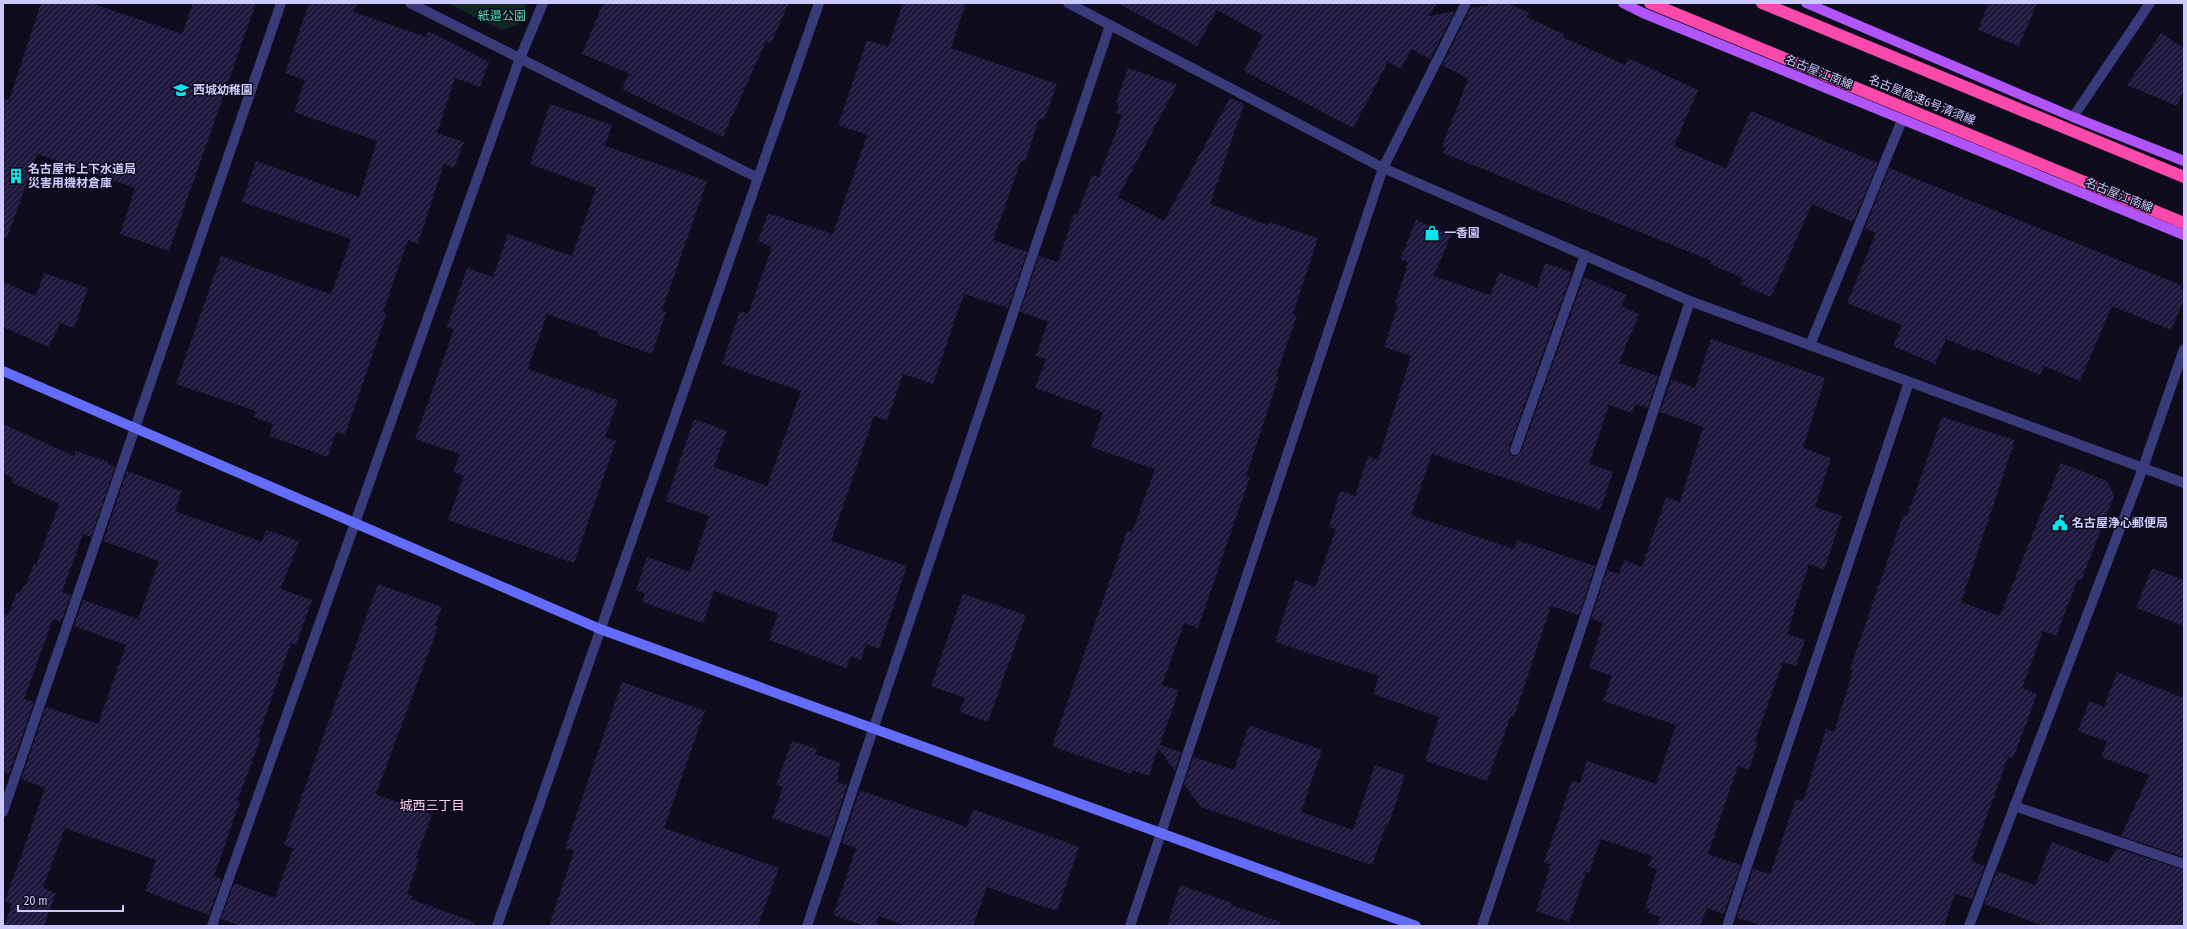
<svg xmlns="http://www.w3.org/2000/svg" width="2187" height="929" font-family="'Fira Sans Condensed','Noto Sans JP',sans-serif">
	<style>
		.green { fill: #102724 }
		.building { fill: url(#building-hatch) }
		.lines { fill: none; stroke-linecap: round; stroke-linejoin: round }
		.lane { stroke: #393b7a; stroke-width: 10 }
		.street { stroke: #393b7a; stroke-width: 10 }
		.secondary { stroke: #646cfa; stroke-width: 10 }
		.primary { stroke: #af55f9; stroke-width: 10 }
		.highway { stroke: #f949ab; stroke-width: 12 }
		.labels { text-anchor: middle; stroke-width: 3; stroke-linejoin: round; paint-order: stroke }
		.park-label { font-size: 12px; fill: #59dab0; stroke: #0e0c1d }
		.street-label { font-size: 12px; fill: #cccafd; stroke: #0e0c1d }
		.poi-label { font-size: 12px; font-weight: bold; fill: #cccafd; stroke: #0e0c1d; text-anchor: start }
		.neighbourhood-label { font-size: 13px; fill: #fdccef; stroke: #0e0c1d }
	</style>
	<defs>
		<pattern id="building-hatch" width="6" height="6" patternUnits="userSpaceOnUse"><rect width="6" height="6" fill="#1e193d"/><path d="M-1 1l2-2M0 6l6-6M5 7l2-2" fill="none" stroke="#3e395a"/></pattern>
	</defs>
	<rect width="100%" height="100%" fill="#0e0c1d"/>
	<!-- green -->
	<polygon class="green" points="447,3 527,3 518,25 501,30"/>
	<!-- building -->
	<g class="building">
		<polygon points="41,3 91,3 182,34 193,3 256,3 169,251 120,234 135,188 37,154 7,238 3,237 3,98 9,100"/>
		<polygon points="309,3 358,3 354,12 426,37 428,31 489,62 480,87 455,78 437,133 464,142 454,168 444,164 418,244 408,240 383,312 387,313 345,435 336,432 328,457 269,436 273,424 254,417 256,411 176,384 221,256 331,294 351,239 242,202 256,161 359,197 377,141 294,112 305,80 285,73"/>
		<polygon points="603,3 789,3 771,43 766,41 723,137 622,89 629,73 582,54"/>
		<polygon points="903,3 966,3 951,48 1057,84 1044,120 1039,119 1025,162 1021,161 993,240 1027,252 1008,308 964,294 933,384 903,374 887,421 874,416 831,541 907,566 879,649 866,644 861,660 851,656 846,668 769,640 778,613 714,591 703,623 642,602 645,593 636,590 647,557 690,572 709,516 666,501 694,419 727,431 714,467 767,486 801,391 722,364 740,311 748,314 772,247 758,241 768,213 833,234 867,135 838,125 867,40 888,47"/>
		<polygon points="1117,3 1437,3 1429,16 1455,11 1430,59 1411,49 1401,69 1388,62 1353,128 1244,71 1263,35 1217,10 1197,46"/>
		<polygon points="1495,3 1508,3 1529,13 1527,17 1564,34 1563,37 1625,65 1628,58 1698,90 1674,146 1726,168 1751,111 1878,163 1853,222 1812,204 1771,297 1740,284 1743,278 1710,264 1712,261 1443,153 1445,147 1442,146 1468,79 1442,65 1471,8"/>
		<polygon points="1988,3 2037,3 2019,46 1978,30"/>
		<polygon points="2161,33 2184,48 2184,89 2177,106 2127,85"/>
		<polygon points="1128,68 1177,85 1118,197 1164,221 1230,98 1244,104 1210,204 1268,225 1269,222 1318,238 1293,314 1297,315 1276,376 1279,376 1246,476 1250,477 1198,628 1184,623 1162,685 1179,690 1160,745 1181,752 1175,771 1158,748 1149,776 1132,770 1131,774 1052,746 1127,531 1132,532 1155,469 1091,447 1103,412 1035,388 1046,359 1036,356 1048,321 1020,312 1039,256 1058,262 1074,214 1077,215 1092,175 1099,177 1122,115 1116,113 1119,104 1116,103"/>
		<polygon points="550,104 612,125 605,146 707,181 662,311 666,312 652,354 597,335 598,332 547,314 528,369 618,400 605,437 616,441 574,563 448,520 464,476 453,472 460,454 415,439 454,329 447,327 467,268 493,277 508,234 572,256 596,188 530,164"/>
		<polygon points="1889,168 2181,285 2184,300 2171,330 2112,306 2080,381 2044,366 2040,375 1976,349 1975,351 1946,339 1935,364 1893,346 1902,325 1847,303 1876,233 1865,228"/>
		<polygon points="1416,220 1451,235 1434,276 1490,295 1499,272 1537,288 1545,263 1572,272 1509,448 1509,452 1512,456 1517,456 1521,452 1584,277 1627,295 1621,306 1639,314 1619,363 1658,376 1648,408 1635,404 1632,413 1609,405 1589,464 1613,472 1600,510 1432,454 1411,515 1514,549 1517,540 1595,566 1579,615 1551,606 1514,717 1511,716 1487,781 1425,761 1439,717 1373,694 1379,676 1275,642 1295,580 1315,587 1336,529 1329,527 1340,491 1355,496 1368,456 1378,460 1411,356 1384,347 1398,305 1395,304 1408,262 1400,259"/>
		<polygon points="44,273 88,288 74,328 60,323 49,347 3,327 3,282 36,296"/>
		<polygon points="1711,339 1825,378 1803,448 1831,458 1815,507 1842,516 1824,570 1809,564 1787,634 1805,640 1796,666 1783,662 1755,741 1758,742 1749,770 1738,766 1708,854 1741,865 1724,914 1707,908 1700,926 1657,926 1660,917 1648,913 1650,909 1645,908 1657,869 1648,866 1652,856 1601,839 1589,873 1586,872 1569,922 1536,911 1551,864 1544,862 1572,780 1580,783 1587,761 1656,784 1676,725 1603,701 1612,676 1589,668 1603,623 1591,619 1607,570 1619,574 1624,560 1642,567 1666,497 1680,502 1703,427 1660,412 1671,380 1695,388"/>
		<polygon points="1942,417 2015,440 1961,602 2000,616 2061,463 2107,481 2114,496 2085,571 2081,581 2078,579 2056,636 2043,631 2022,688 2037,694 2013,759 2008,757 1971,861 1985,866 1972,899 1955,894 1944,926 1763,926 1737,918 1753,869 1770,874 1796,799 1803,801 1826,729 1834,732 1853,670 1850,669 1903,515 1907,516"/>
		<polygon points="3,424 74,456 76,451 108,462 107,464 115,467 91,537 83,534 62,592 71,595 61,622 53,619 24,699 34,702 9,774 3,772 3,613 8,615 17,592 20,593 23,586 25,586 34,564 36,565 59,504 11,482 13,478 3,473"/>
		<polygon points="127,471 182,491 175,511 262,542 266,530 299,541 281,589 312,600 296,645 291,643 258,737 261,738 237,801 240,802 214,876 222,879 209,915 145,891 156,860 65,828 43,888 56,893 44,926 4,926 12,904 5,901 45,788 21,779 46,707 98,724 126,645 74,626 83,600 138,619 159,561 103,541"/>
		<polygon points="2152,568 2184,580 2184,626 2136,608"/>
		<polygon points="378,584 442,607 435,625 438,627 376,794 432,815 416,858 419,859 407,894 412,896 411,899 474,922 474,926 241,926 221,919 234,883 275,898 293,848 284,845"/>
		<polygon points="963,594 1026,615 988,722 959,712 965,698 931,686"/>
		<polygon points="2117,672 2184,698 2184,857 2121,836 2149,775 2101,757 2107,741 2078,731 2089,701 2104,707"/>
		<polygon points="622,682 705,711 664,828 779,868 758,926 549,926 574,851 565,848"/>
		<polygon points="1249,725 1322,750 1301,812 1353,830 1375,765 1405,775 1388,826 1386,825 1372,865 1201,807 1184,784 1193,757 1234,770"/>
		<polygon points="792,741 817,749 815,754 841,763 837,775 839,776 837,782 847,785 830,838 772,818 783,787 776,785"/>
		<polygon points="860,790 967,827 973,809 1079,847 1057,911 987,887 973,926 906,926 879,916 876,926 865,926 833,915 856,848 842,843"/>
		<polygon points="2052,842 2108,863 2116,848 2184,870 2184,926 2044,926 1984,904 1997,871 2035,885"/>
		<polygon points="1180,885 1232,903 1231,905 1281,922 1280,926 1167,926"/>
	</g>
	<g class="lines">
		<!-- lane -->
		<polyline class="lane" points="1515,450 1585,255"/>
		<!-- street -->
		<g class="street">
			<polyline points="410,3 758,178"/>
			<polyline points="1068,3 1383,168 1690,301 2184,483"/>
			<polyline points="2073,117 2150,3"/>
			<polyline points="1810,345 1902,120"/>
			<polyline points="2014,806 2184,864"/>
			<polyline points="3,812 281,3"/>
			<polyline points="212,926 520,58 543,3"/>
			<polyline points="497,926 819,3"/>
			<polyline points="807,926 1110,25"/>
			<polyline points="1130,926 1383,168 1466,3"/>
			<polyline points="1482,926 1690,301"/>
			<polyline points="1727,926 1909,382"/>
			<polyline points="1969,926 2143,468 2184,349"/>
		</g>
		<!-- secondary -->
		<polyline class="secondary" points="3,371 600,629 1416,926"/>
		<!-- primary -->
		<g class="primary">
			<polyline points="1623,3 1643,13 2184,235"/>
			<polyline points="1806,3 2073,117 2184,161"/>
		</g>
		<!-- highway -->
		<g class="highway">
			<polyline points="1650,3 2184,223"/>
			<polyline points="1762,3 2184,177"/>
		</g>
	</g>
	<!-- icons -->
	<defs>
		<symbol id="school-bare" viewBox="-9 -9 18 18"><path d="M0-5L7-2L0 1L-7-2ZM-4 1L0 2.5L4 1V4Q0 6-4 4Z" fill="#08e6eb" stroke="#0e0c1d" stroke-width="2.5" paint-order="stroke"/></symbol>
		<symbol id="building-bare" viewBox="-9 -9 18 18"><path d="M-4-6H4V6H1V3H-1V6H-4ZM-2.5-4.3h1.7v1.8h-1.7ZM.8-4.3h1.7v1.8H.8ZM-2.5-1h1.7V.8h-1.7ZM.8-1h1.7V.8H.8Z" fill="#08e6eb" stroke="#0e0c1d" stroke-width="2.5" paint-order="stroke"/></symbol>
		<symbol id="shop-bare" viewBox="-9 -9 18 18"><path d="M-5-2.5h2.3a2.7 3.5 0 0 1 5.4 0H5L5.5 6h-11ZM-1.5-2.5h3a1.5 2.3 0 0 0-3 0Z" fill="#08e6eb" stroke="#0e0c1d" stroke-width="2.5" paint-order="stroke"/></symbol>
		<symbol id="civic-bare" viewBox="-9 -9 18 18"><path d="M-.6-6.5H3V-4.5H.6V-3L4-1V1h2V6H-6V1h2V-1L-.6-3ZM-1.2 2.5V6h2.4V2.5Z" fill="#08e6eb" stroke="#0e0c1d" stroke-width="2.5" paint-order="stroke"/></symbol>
	</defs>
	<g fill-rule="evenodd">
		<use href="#school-bare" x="170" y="79" width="22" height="22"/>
		<use href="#building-bare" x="5" y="165" width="22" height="22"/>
		<use href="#shop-bare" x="1421" y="222" width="22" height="22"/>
		<use href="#civic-bare" x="2049" y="512" width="22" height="22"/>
	</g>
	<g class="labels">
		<!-- park labels -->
		<g class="park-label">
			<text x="502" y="20">紙邉公園</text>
		</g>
		<!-- street labels -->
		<g class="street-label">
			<text transform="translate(1819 72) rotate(22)" y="4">名古屋江南線</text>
			<text transform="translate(1922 100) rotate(22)" y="4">名古屋高速6号清須線</text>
			<text transform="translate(2119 195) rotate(22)" y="4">名古屋江南線</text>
		</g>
		<!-- poi labels -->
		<g class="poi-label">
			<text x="193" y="94">西城幼稚園</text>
			<text x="28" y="173">名古屋市上下水道局<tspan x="28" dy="14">災害用機材倉庫</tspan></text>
			<text x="1444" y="237">一香園</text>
			<text x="2072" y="527">名古屋浄心郵便局</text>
		</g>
		<!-- neighbourhood labels -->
		<g class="neighbourhood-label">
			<text x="432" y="810">城西三丁目</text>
		</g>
	</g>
	<!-- border -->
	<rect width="2187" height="929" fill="none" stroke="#cccafd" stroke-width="8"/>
	<!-- scale -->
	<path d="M18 905v6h105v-6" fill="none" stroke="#cccafd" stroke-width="2"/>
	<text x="24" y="905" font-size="12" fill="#cccafd" stroke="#0e0c1d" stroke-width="3" paint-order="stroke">20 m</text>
</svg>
